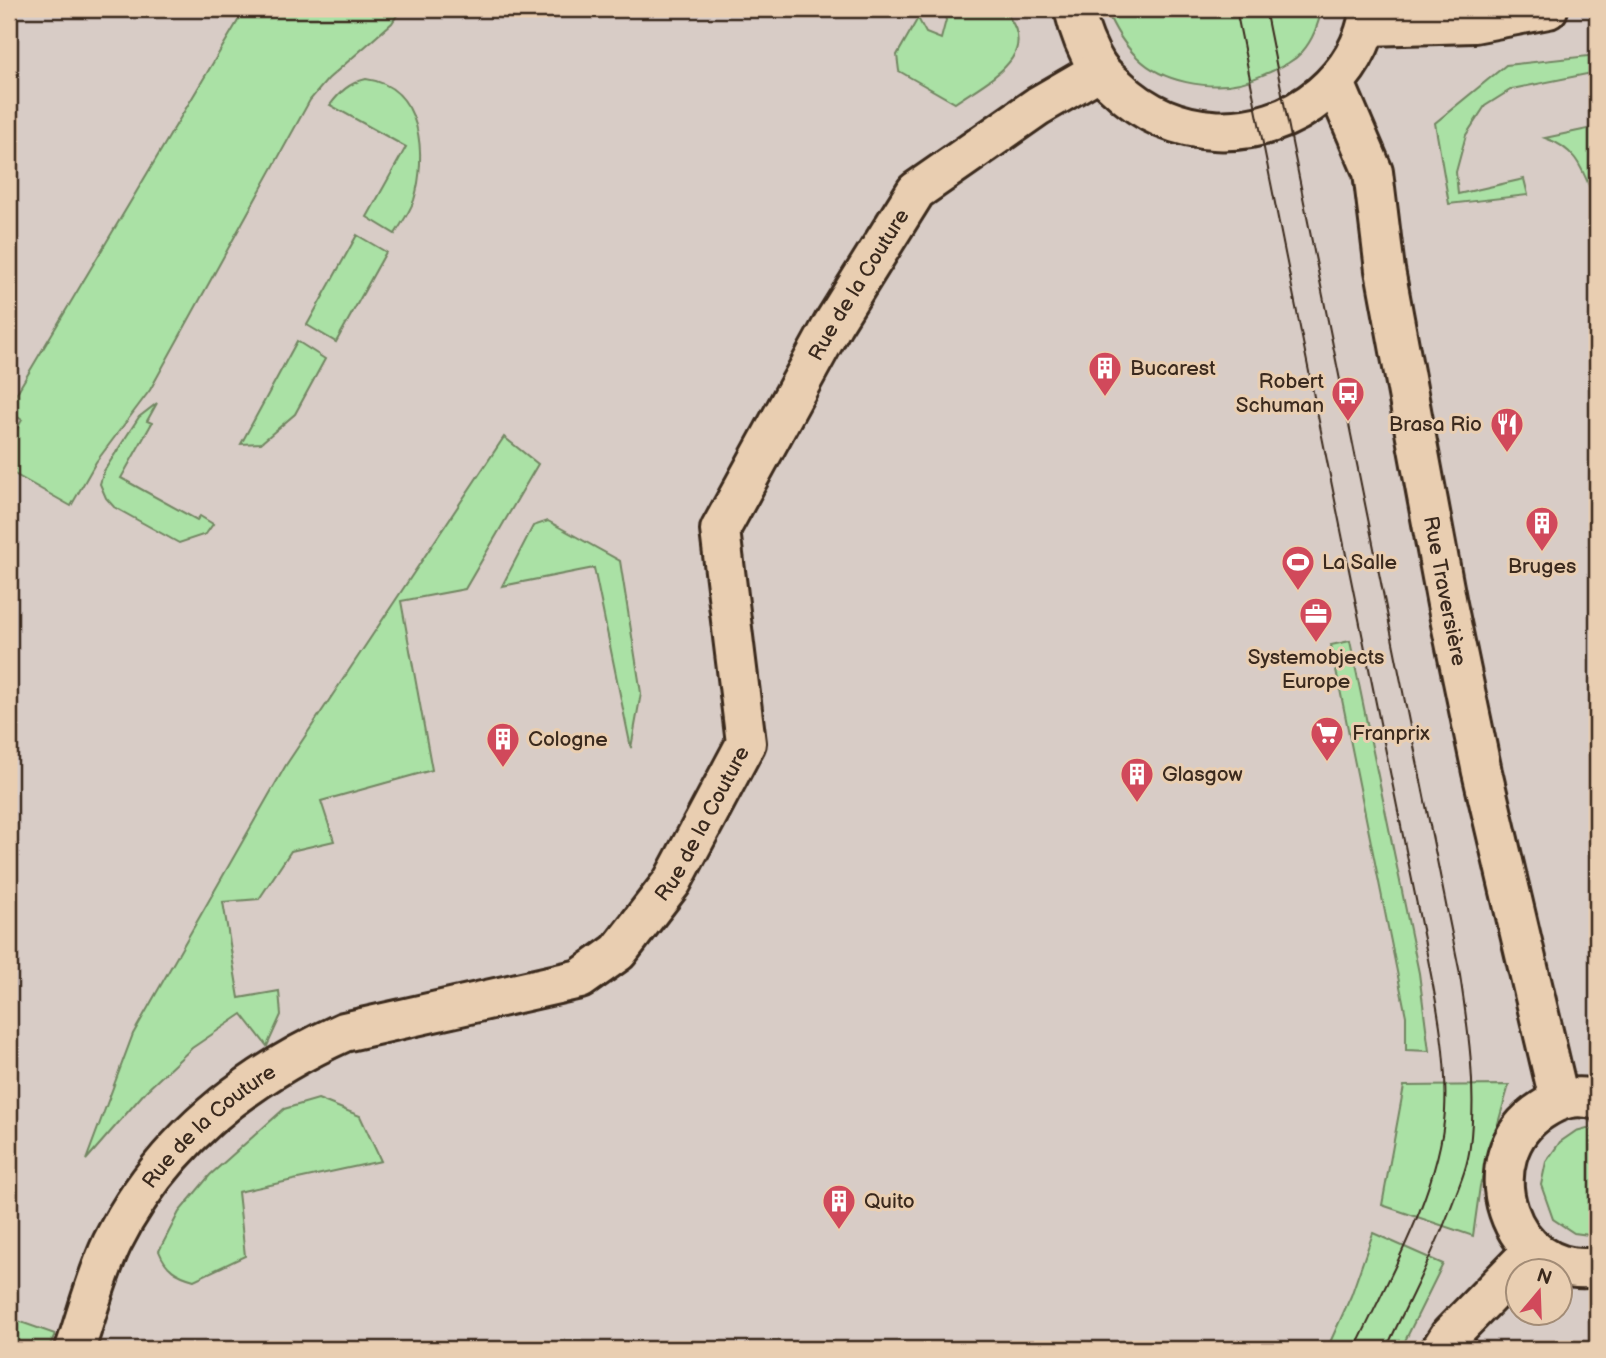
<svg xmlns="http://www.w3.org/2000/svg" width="1606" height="1358" font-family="'Balsamiq Sans',sans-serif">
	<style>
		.green { fill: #aae1a5; stroke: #728662; stroke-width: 2 }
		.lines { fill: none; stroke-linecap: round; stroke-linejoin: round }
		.minor-casing { stroke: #3b2a1e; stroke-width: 44 }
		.minor { stroke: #e9ceb1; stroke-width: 38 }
		.tram { stroke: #3b2a1e; stroke-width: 2 }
		.labels { text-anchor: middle; stroke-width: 6; stroke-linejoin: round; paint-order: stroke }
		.street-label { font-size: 21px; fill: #3b2a1e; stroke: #e9ceb1 }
		.poi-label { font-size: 21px; fill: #3b2a1e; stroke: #e9ceb1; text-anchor: start }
	</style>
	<rect width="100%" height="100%" fill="#d8ccc6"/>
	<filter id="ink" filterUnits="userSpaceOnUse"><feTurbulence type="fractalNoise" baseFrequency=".0143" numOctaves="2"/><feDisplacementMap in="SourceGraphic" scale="14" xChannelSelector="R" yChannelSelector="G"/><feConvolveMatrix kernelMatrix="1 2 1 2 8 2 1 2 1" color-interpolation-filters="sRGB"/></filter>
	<g filter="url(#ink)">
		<!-- green -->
		<g class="green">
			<polygon points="245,9 401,9 392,23 328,79 310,100 150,390 96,462 71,506 9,471 9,442 22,420 9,411 9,406"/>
			<path d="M945,9H1002C1045,54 990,79 955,103L899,71L897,55L918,18L926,33L941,39L946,20Z"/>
			<path d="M1106,9H1322C1318,24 1313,40 1302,52C1293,62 1281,67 1270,72C1260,76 1250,81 1240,83C1208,90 1162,82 1138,58C1124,45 1113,26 1106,9Z"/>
			<polygon points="1597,55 1597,72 1512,89 1485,106 1466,135 1456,172 1458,194 1524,179 1528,195 1449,204 1435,123 1506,65"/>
			<path d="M366,79C423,86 427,157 414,200C410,212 401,224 395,234L367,217L406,147L330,105C340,92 349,83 366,79Z"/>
			<path d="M1597,127V205C1583,173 1580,150 1545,138Z"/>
			<polygon points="357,235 386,252 336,342 307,325"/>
			<polygon points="297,341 325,359 295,414 261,443 241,444"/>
			<polygon points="157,403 147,421 152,423 121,478 197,520 200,516 213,524 206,534 179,543 114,507 106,498 100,484 104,471 139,417"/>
			<polygon points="504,437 538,464 465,589 401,601 432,770 321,801 334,841 291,851 259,899 223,902 239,998 279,991 281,1015 267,1046 242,1014 192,1048 146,1091 86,1160 133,1034 286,765"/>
			<polygon points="548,521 620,561 641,693 631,748 594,568 502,586 533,526"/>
			<polygon points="1350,641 1419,973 1429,1051 1406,1050 1406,1016 1331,645"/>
			<polygon points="1509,1085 1480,1186 1473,1236 1382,1205 1404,1086"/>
			<path d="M318,1099L360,1116L381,1161L238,1192L245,1256L194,1280C176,1275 166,1269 159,1251L179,1212L210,1175L284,1109Z"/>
			<polygon points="1587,1128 1597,1131 1597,1236 1574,1233 1553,1219 1541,1185 1546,1162 1560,1142 1576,1131"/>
			<polygon points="1373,1233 1443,1264 1401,1349 1327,1349 1351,1296"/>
			<polygon points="15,1320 55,1334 48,1349 9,1349 9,1329"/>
		</g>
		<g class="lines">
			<defs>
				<g id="minor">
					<path d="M1074,9C1079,30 1086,49 1098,68C1103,75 1110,81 1117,87C1172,142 1261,145 1321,95C1347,73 1365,43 1370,9"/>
					<polyline points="1367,26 1474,23 1548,9"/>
					<path id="s1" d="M1335,83L1373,172L1385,270L1447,604L1482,772L1559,1099"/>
					<path d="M1597,1100C1576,1094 1560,1098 1542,1110C1469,1156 1508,1281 1597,1267"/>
					<path id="s2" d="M75,1349C87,1314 96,1277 112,1243C161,1144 244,1077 344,1032L580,979L618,952L672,882L746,743L720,530L833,324L916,191L1038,106L1100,70"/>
					<polyline points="1441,1349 1450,1335 1533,1250"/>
				</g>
			</defs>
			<!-- minor casing -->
			<use href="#minor" class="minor-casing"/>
			<!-- minor -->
			<use href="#minor" class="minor"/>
			<!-- tram -->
			<g class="tram">
				<path d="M1236,9C1284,242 1328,475 1377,708C1393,785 1409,862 1424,939C1435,995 1448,1054 1445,1111C1440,1189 1388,1279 1355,1349"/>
				<path d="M1265,9L1459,969C1468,1027 1477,1087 1470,1146C1468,1165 1460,1184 1453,1202C1434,1253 1409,1300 1386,1349"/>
			</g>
		</g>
	</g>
	<!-- icons -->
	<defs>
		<symbol id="building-pin" viewBox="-11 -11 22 30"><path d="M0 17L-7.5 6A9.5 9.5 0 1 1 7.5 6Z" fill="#d1495b" stroke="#e9ceb1"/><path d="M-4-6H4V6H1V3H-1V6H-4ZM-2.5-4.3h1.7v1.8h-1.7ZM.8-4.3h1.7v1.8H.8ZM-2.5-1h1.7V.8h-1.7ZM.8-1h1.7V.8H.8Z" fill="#fff"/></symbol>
		<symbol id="bus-pin" viewBox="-11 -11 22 30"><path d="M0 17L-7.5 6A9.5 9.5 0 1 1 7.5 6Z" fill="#d1495b" stroke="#e9ceb1"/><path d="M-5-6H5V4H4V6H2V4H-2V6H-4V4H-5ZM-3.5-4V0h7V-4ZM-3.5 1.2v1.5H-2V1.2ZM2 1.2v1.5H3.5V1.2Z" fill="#fff"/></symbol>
		<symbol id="restaurant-pin" viewBox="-11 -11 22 30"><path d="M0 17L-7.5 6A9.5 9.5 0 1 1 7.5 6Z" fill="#d1495b" stroke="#e9ceb1"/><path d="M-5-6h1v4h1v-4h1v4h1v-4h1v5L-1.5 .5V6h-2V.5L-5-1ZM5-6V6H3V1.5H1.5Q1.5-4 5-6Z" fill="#fff"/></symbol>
		<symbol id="stadium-pin" viewBox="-11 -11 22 30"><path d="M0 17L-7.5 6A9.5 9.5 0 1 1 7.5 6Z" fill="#d1495b" stroke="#e9ceb1"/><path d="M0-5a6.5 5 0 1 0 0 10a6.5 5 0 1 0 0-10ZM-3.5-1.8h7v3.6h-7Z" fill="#fff"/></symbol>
		<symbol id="office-pin" viewBox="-11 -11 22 30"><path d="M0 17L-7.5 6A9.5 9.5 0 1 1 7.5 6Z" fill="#d1495b" stroke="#e9ceb1"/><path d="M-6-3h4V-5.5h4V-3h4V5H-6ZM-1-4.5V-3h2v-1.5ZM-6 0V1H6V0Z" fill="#fff"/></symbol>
		<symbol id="supermarket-pin" viewBox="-11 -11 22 30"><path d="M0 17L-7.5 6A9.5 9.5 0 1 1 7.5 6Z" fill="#d1495b" stroke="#e9ceb1"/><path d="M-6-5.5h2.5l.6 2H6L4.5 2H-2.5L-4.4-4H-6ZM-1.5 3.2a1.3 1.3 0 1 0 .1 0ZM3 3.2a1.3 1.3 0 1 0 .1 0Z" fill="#fff"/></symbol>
	</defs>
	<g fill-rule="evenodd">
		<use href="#building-pin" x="1086" y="349" width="38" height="52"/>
		<use href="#bus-pin" x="1329" y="374" width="38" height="52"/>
		<use href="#restaurant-pin" x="1488" y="405" width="38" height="52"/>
		<use href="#building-pin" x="1523" y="504" width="38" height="52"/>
		<use href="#stadium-pin" x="1279" y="543" width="38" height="52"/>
		<use href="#office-pin" x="1297" y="595" width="38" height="52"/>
		<use href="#supermarket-pin" x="1308" y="714" width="38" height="52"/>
		<use href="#building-pin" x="484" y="720" width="38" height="52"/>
		<use href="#building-pin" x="1118" y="755" width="38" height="52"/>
		<use href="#building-pin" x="820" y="1182" width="38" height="52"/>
	</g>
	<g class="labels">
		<!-- street labels -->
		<g class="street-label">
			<text dy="7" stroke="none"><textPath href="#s2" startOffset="1463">Rue de la Couture</textPath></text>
			<text dy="7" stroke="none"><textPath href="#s1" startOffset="522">Rue Traversière</textPath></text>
			<text dy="7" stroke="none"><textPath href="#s2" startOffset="875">Rue de la Couture</textPath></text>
			<text dy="7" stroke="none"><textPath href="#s2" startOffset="266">Rue de la Couture</textPath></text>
		</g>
		<!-- poi labels -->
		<g class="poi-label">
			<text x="1130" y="375">Bucarest</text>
			<text x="1324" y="388" text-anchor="end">Robert<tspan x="1324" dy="24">Schuman</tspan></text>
			<text x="1482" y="431" text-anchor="end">Brasa Rio</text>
			<text x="1322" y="569">La Salle</text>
			<text x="1542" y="573" text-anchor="middle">Bruges</text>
			<text x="1316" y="664" text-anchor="middle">Systemobjects<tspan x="1316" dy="24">Europe</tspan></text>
			<text x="1352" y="740">Franprix</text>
			<text x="528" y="746">Cologne</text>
			<text x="1162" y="781">Glasgow</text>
			<text x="864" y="1208">Quito</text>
		</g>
	</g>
	<!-- margin -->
	<rect width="1606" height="1358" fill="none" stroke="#e9ceb1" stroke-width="35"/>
	<rect x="18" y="18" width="1571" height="1323" fill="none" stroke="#3b2a1e" stroke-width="2.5" filter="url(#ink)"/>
	<!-- north arrow -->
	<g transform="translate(1539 1292) rotate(19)"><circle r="33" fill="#e9ceb1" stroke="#a38c76" stroke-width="2"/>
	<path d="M0-5L12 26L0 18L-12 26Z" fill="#d1495b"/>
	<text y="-10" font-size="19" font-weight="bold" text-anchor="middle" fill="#3b2a1e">N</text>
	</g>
</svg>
